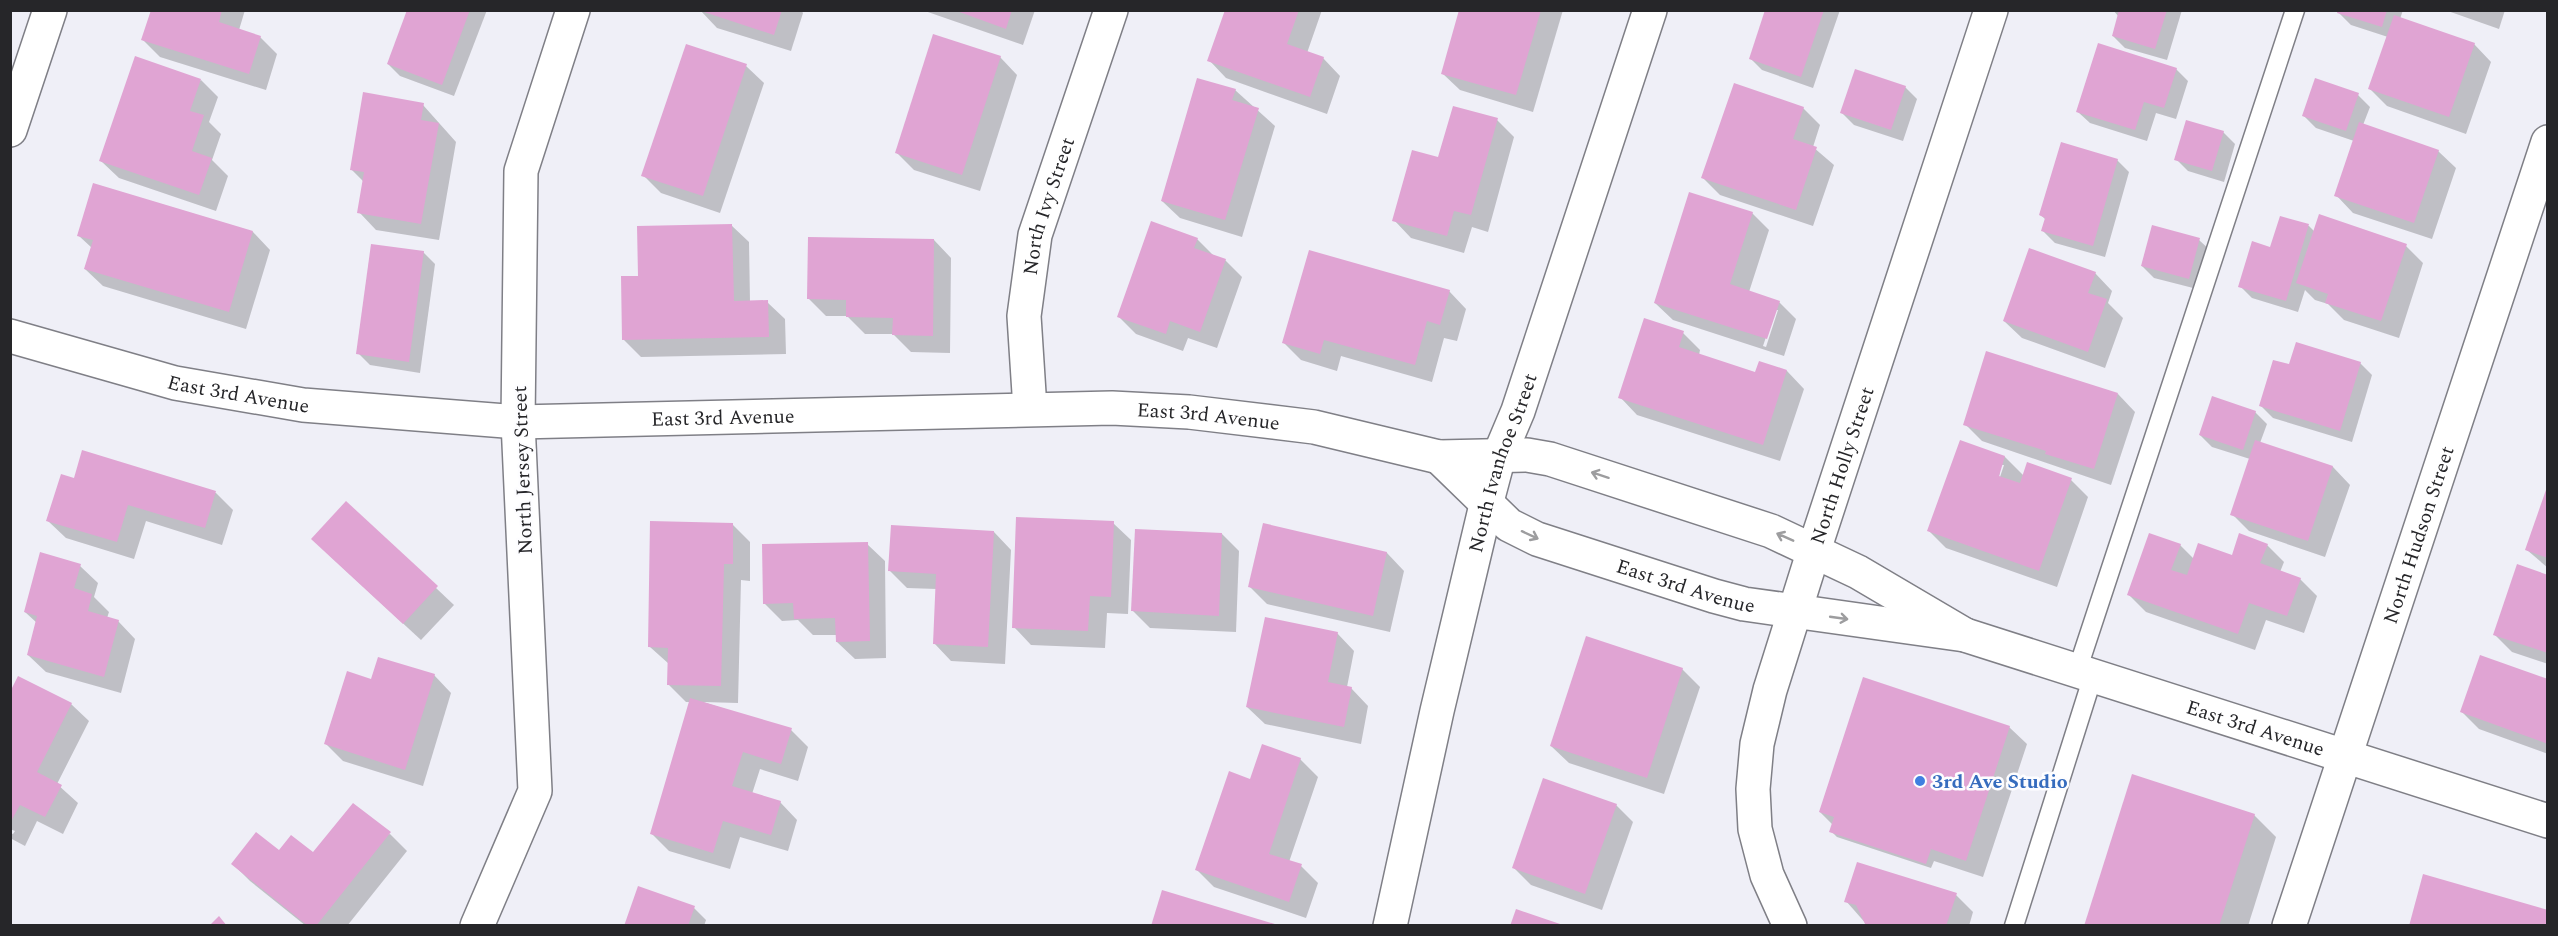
<svg xmlns="http://www.w3.org/2000/svg" width="2558" height="936" font-family="Spectral,serif">
	<style>
		.shadow { fill: #0003; fill-rule: evenodd }
		.building { fill: #e0a4d3 }
		.lines { fill: none; stroke-linecap: round; stroke-linejoin: round }
		.service-casing { stroke: #7f7f86; stroke-width: 21 }
		.minor-casing { stroke: #7f7f86; stroke-width: 36 }
		.tertiary-casing { stroke: #7f7f86; stroke-width: 36 }
		.service { stroke: #fff; stroke-width: 18 }
		.minor { stroke: #fff; stroke-width: 33 }
		.tertiary { stroke: #fff; stroke-width: 33 }
		.oneway { stroke: #9d9d9f }
		.shop-dot { fill: #3f7fe0; stroke: #fdfdff; stroke-width: 2 }
		.labels { text-anchor: middle; stroke-width: 5; stroke-linejoin: round; paint-order: stroke }
		.street-label { font-size: 20px; fill: #262629; stroke: #fdfdff }
		.shop-label { font-size: 20px; font-weight: bold; fill: #366cbe; stroke: #fdfdff; text-anchor: start }
	</style>
	<rect width="100%" height="100%" fill="#efeff7"/>
	<!-- shadow -->
	<g class="shadow">
		<polygon points="152,10 245,10 239,30 260,37 277,54 266,90 160,57 143,40"/>
		<polygon points="408,10 487,10 454,96 400,76 388,64"/>
		<polygon points="700,10 801,10 803,13 791,51 717,28"/>
		<polygon points="922,10 1035,10 1023,45"/>
		<polygon points="1227,10 1322,10 1307,53 1323,58 1340,76 1327,114 1226,78 1209,60"/>
		<polygon points="1461,10 1563,10 1533,112 1460,90 1442,73"/>
		<polygon points="1767,10 1840,10 1813,88 1762,70 1750,58"/>
		<polygon points="2113,10 2182,10 2167,60 2125,48 2113,36 2119,17"/>
		<polygon points="2339,10 2403,10 2400,19 2474,44 2491,62 2466,134 2387,106 2370,89 2388,37 2351,25 2339,13"/>
		<polygon points="2445,10 2505,10 2499,29"/>
		<polygon points="1000,57 1017,75 980,191 914,170 897,153"/>
		<polygon points="746,66 764,83 720,213 661,193 643,175"/>
		<polygon points="2176,69 2188,81 2176,119 2156,113 2147,141 2090,123 2078,112"/>
		<polygon points="201,80 218,97 209,122 221,134 212,160 228,176 216,211 119,178 101,161"/>
		<polygon points="1905,87 1917,99 1903,141 1854,125 1842,113"/>
		<polygon points="1235,90 1275,126 1242,237 1180,218 1162,201"/>
		<polygon points="2358,95 2370,107 2363,125 2438,151 2456,168 2432,239 2353,213 2336,195 2354,141 2316,128 2304,116"/>
		<polygon points="423,105 456,142 439,240 376,230 359,212 364,182 351,169"/>
		<polygon points="1803,108 1820,125 1813,147 1834,165 1813,226 1720,195 1703,178"/>
		<polygon points="1497,120 1514,137 1488,232 1472,227 1464,253 1411,238 1394,220 1439,159"/>
		<polygon points="2223,132 2235,144 2224,182 2188,171 2176,159"/>
		<polygon points="2117,160 2129,172 2105,257 2055,243 2043,231 2046,220 2041,215"/>
		<path d="M1752,213L1769,230L1749,292L1779,302L1796,319L1784,356L1673,320L1655,303ZM1775,310H1778L1766,347L1763,346Z"/>
		<polygon points="2281,217 2309,226 2315,232 2406,246 2423,263 2399,338 2344,320 2328,304 2315,300 2305,290 2298,312 2252,298 2240,286 2271,248"/>
		<polygon points="731,225 749,242 750,302 767,302 785,319 786,354 641,357 624,340 639,277"/>
		<polygon points="253,232 270,250 246,329 103,286 85,269 92,248 79,236"/>
		<polygon points="1197,239 1214,256 1225,260 1242,277 1217,348 1188,338 1183,351 1136,334 1119,317"/>
		<polygon points="934,240 951,258 950,353 911,352 893,334 865,334 847,316 826,316 809,299"/>
		<polygon points="2199,240 2211,251 2201,290 2154,278 2142,266"/>
		<polygon points="423,252 435,264 420,373 370,365 358,353"/>
		<polygon points="2095,273 2112,291 2108,303 2123,318 2105,368 2022,338 2004,321"/>
		<polygon points="1449,291 1466,309 1457,341 1444,338 1432,382 1341,356 1337,371 1301,360 1284,343"/>
		<polygon points="1683,333 1700,350 1699,355 1756,374 1760,363 1787,371 1804,389 1780,461 1637,415 1620,397"/>
		<polygon points="2360,363 2372,375 2352,442 2273,418 2261,406 2290,366"/>
		<polygon points="2118,394 2135,412 2111,485 1982,441 1965,424"/>
		<polygon points="2255,412 2267,424 2260,443 2333,467 2350,485 2325,557 2249,531 2232,514 2250,459 2212,447 2200,435"/>
		<path d="M1960,442L2005,457L2024,476L2071,480L2088,497L2057,587L1946,548L1929,531ZM2001,465H2004L1998,483Z"/>
		<polygon points="83,452 216,493 233,510 222,545 146,521 134,559 66,538 48,521 75,480"/>
		<polygon points="2548,491 2548,568 2527,550"/>
		<polygon points="346,503 454,605 421,640 330,556"/>
		<polygon points="1113,523 1131,540 1128,614 1107,613 1105,648 1031,645 1014,627"/>
		<polygon points="733,525 750,542 750,581 741,580 738,703 703,702 791,730 808,747 798,781 760,769 752,794 780,802 797,820 788,851 740,837 730,869 669,851 651,833 691,702 686,702 668,684 669,664 650,647"/>
		<polygon points="1264,525 1387,553 1404,571 1390,632 1267,604 1250,587"/>
		<polygon points="994,532 1011,550 1005,664 951,661 934,643 937,589 907,588 890,571"/>
		<polygon points="1222,534 1239,551 1236,632 1150,628 1133,611"/>
		<polygon points="867,544 885,561 886,658 855,659 837,642 837,635 813,635 798,620 782,621 764,603"/>
		<polygon points="2180,545 2194,559 2233,557 2267,545 2284,562 2280,572 2300,579 2317,596 2304,633 2266,620 2255,650 2146,612 2128,594"/>
		<polygon points="80,566 98,583 94,597 109,612 107,618 118,621 135,639 121,693 46,672 28,655 37,623 25,612"/>
		<polygon points="2548,576 2548,664 2512,652 2494,634"/>
		<polygon points="1337,633 1354,651 1347,687 1351,688 1368,706 1361,744 1265,724 1247,707"/>
		<polygon points="1682,669 1700,687 1664,794 1569,763 1551,746"/>
		<polygon points="434,675 451,693 423,786 343,761 326,744 372,681"/>
		<polygon points="2548,681 2548,754 2479,729 2462,712"/>
		<polygon points="10,695 71,704 89,721 57,784 78,803 63,834 37,821 25,846 10,838 10,833 13,834 15,831 10,829"/>
		<polygon points="2009,727 2027,744 1983,877 1934,861 1931,868 1837,837 1831,831 1833,825 1820,812"/>
		<polygon points="1300,759 1318,777 1289,862 1301,866 1318,883 1306,918 1214,887 1197,870 1251,781"/>
		<polygon points="1616,805 1633,822 1602,910 1531,885 1513,867"/>
		<polygon points="2254,815 2276,837 2248,926 2085,926"/>
		<polygon points="390,834 407,851 347,926 306,926 250,881 233,864 279,852 313,854"/>
		<polygon points="1956,895 1973,912 1969,926 1868,926 1846,901"/>
		<polygon points="694,908 706,920 704,926 625,926"/>
	</g>
	<!-- building -->
	<g class="building">
		<polygon points="151,10 222,10 219,22 261,36 249,74 141,40"/>
		<polygon points="407,10 470,10 442,85 387,64"/>
		<polygon points="698,10 782,10 774,35"/>
		<polygon points="954,10 1012,10 1006,29"/>
		<polygon points="1225,10 1299,10 1287,44 1324,57 1310,97 1207,61"/>
		<polygon points="1459,10 1541,10 1516,95 1441,74"/>
		<polygon points="1765,10 1824,10 1801,77 1749,59"/>
		<polygon points="2119,10 2167,10 2155,49 2112,36"/>
		<polygon points="2338,10 2387,10 2382,27 2337,13"/>
		<polygon points="2394,15 2475,43 2449,117 2368,89"/>
		<polygon points="933,34 1001,56 962,175 895,153"/>
		<polygon points="2098,43 2177,68 2164,108 2144,102 2135,130 2076,112"/>
		<polygon points="686,44 747,64 703,196 641,176"/>
		<polygon points="135,56 201,79 190,111 204,115 192,151 212,158 199,195 99,161"/>
		<polygon points="1855,69 1906,86 1891,130 1840,113"/>
		<polygon points="1197,78 1236,89 1232,100 1259,108 1225,220 1161,201"/>
		<polygon points="2315,78 2359,93 2346,131 2302,116"/>
		<polygon points="1734,83 1804,107 1793,139 1817,147 1796,210 1701,178"/>
		<polygon points="363,92 424,103 421,120 439,123 421,224 357,213 364,172 350,170"/>
		<polygon points="1453,106 1498,118 1471,215 1454,211 1447,236 1392,221 1412,150 1438,157"/>
		<polygon points="2186,120 2224,131 2212,171 2174,160"/>
		<polygon points="2359,122 2439,150 2414,223 2334,196"/>
		<polygon points="2061,142 2118,159 2093,246 2041,231 2045,218 2039,215"/>
		<polygon points="93,183 253,231 229,312 84,269 93,240 77,236"/>
		<polygon points="1689,192 1753,212 1730,284 1780,301 1767,339 1654,303"/>
		<polygon points="2319,214 2407,244 2381,321 2325,303 2328,294 2296,283"/>
		<polygon points="2280,216 2309,224 2286,301 2238,287 2252,241 2270,247"/>
		<polygon points="1151,221 1198,238 1194,248 1226,259 1200,332 1170,321 1166,334 1117,317"/>
		<polygon points="732,224 734,301 768,300 769,337 622,340 621,276 638,276 637,226"/>
		<polygon points="2152,225 2200,238 2189,279 2141,266"/>
		<polygon points="808,237 934,239 933,336 892,335 893,318 846,317 846,300 807,299"/>
		<polygon points="371,244 424,251 409,362 356,354"/>
		<polygon points="2029,248 2096,272 2088,293 2107,299 2088,352 2003,321"/>
		<polygon points="1309,250 1450,290 1440,325 1427,321 1415,365 1324,340 1320,354 1282,343"/>
		<polygon points="1644,318 1684,331 1679,347 1755,372 1759,361 1787,370 1763,445 1618,398"/>
		<polygon points="2296,342 2361,362 2340,431 2259,406 2273,360 2289,364"/>
		<polygon points="1986,351 2118,393 2094,469 2045,454 2046,451 1963,425"/>
		<polygon points="2212,396 2256,411 2243,450 2199,435"/>
		<polygon points="1960,440 2005,456 1999,476 2020,483 2027,462 2072,478 2039,571 1927,531"/>
		<polygon points="2255,440 2333,466 2308,541 2230,515"/>
		<polygon points="82,450 216,491 205,528 128,505 117,542 46,521 61,474 74,478"/>
		<polygon points="2547,487 2548,487 2548,558 2525,550"/>
		<polygon points="346,501 438,586 403,624 311,539"/>
		<polygon points="1016,517 1114,521 1111,597 1090,596 1088,631 1012,628"/>
		<polygon points="650,521 733,523 733,564 724,564 721,686 667,685 668,648 648,647"/>
		<polygon points="1263,523 1387,552 1373,616 1248,587"/>
		<polygon points="891,525 994,531 988,647 933,644 936,574 888,571"/>
		<polygon points="1135,529 1222,533 1219,616 1131,611"/>
		<polygon points="2149,533 2181,544 2171,570 2187,575 2198,543 2232,555 2239,533 2268,544 2260,563 2301,578 2287,616 2249,603 2238,634 2127,595"/>
		<polygon points="868,542 870,641 836,642 835,618 794,619 793,603 763,604 762,544"/>
		<polygon points="40,552 81,564 74,588 92,594 88,611 119,620 104,677 27,655 37,616 24,612"/>
		<polygon points="2517,564 2548,575 2548,653 2493,635"/>
		<polygon points="1265,617 1338,632 1328,682 1352,687 1344,727 1246,707"/>
		<polygon points="1586,636 1683,668 1647,778 1550,746"/>
		<polygon points="2480,655 2548,679 2548,744 2460,712"/>
		<polygon points="378,657 435,674 405,770 324,744 347,671 371,679"/>
		<polygon points="18,676 72,703 37,772 62,785 45,817 20,805 10,823 10,692"/>
		<polygon points="1863,677 2010,726 1966,861 1931,849 1926,864 1829,832 1834,817 1819,812"/>
		<polygon points="690,698 792,728 781,764 743,752 732,786 781,801 771,835 723,821 713,853 650,834"/>
		<polygon points="1262,744 1301,758 1269,854 1302,864 1289,902 1195,870 1229,771 1250,779"/>
		<polygon points="2132,774 2255,814 2219,926 2084,926"/>
		<polygon points="1543,778 1617,804 1585,894 1512,868"/>
		<polygon points="353,803 391,832 316,926 308,926 231,864 256,832 279,850 291,835 313,852"/>
		<polygon points="1857,862 1957,893 1946,926 1866,926 1856,905 1844,902"/>
		<polygon points="2423,874 2548,910 2548,926 2409,926"/>
		<polygon points="638,886 695,906 688,926 624,926"/>
		<polygon points="1162,890 1278,925 1278,926 1151,926"/>
		<polygon points="1516,909 1563,925 1563,926 1510,926"/>
		<polygon points="219,916 227,926 209,926"/>
	</g>
	<g class="lines">
		<defs>
			<g id="service">
				<polyline points="2077,671 2295,10"/>
				<polyline points="2014,926 2093,676"/>
			</g>
			<g id="minor">
				<polyline points="10,130 50,10"/>
				<path id="s1" d="M10,336L175,383L303,405L518,422L1112,408L1189,412L1314,427L1439,457L1527,455L1550,459L1771,531L1858,572L1965,635"/>
				<path id="s2" d="M1030,409L1024,316L1035,235L1111,10"/>
				<path id="s3" d="M1439,457L1509,525L1537,539L1714,596L1744,604L1965,635L2548,821"/>
				<polyline points="477,926 535,791 518,422 521,171 573,10"/>
				<path id="s4" d="M1390,926L1437,711L1486,505L1499,456L1518,411L1650,10"/>
				<path id="s5" d="M2289,926L2548,142"/>
			</g>
			<g id="tertiary">
				<path id="s6" d="M1790,926L1767,875L1755,829L1753,789L1757,744L1770,690L1814,550L1991,10"/>
			</g>
		</defs>
		<!-- service casing -->
		<use href="#service" class="service-casing"/>
		<!-- minor casing -->
		<use href="#minor" class="minor-casing"/>
		<!-- tertiary casing -->
		<use href="#tertiary" class="tertiary-casing"/>
		<!-- service -->
		<use href="#service" class="service"/>
		<!-- minor -->
		<use href="#minor" class="minor"/>
		<!-- tertiary -->
		<use href="#tertiary" class="tertiary"/>
	</g>
	<!-- one-way arrows -->
	<defs><path id="oneway-shaft" d="M-6 0H5M1.5-3L5.5 0L1.5 3" fill="none" stroke-width="1.6" stroke-linecap="round" stroke-linejoin="round" transform="scale(1.5)"/></defs>
	<g class="oneway">
		<use href="#oneway-shaft" transform="translate(1600 475) rotate(-162)"/>
		<use href="#oneway-shaft" transform="translate(1530 535) rotate(25)"/>
		<use href="#oneway-shaft" transform="translate(1785 537) rotate(-156)"/>
		<use href="#oneway-shaft" transform="translate(1839 618) rotate(8)"/>
	</g>
	<!-- markers -->
	<circle class="shop-dot" cx="1920" cy="781" r="6"/>
	<g class="labels">
		<!-- street labels -->
		<g class="street-label">
			<text dy="7" stroke="none"><textPath href="#s2" startOffset="206">North Ivy Street</textPath></text>
			<text dy="7" stroke="none"><textPath href="#s1" startOffset="236">East 3rd Avenue</textPath></text>
			<text dy="7" stroke="none"><textPath href="#s1" startOffset="1208">East 3rd Avenue</textPath></text>
			<text dy="7" stroke="none"><textPath href="#s1" startOffset="722">East 3rd Avenue</textPath></text>
			<text dy="7" stroke="none"><textPath href="#s4" startOffset="477">North Ivanhoe Street</textPath></text>
			<text dy="7" stroke="none"><textPath href="#s6" startOffset="480">North Holly Street</textPath></text>
			<text transform="translate(522 470) rotate(-92)" y="7">North Jersey Street</text>
			<text dy="7" stroke="none"><textPath href="#s5" startOffset="412">North Hudson Street</textPath></text>
			<text dy="7" stroke="none"><textPath href="#s3" startOffset="285">East 3rd Avenue</textPath></text>
			<text dy="7" stroke="none"><textPath href="#s3" startOffset="874">East 3rd Avenue</textPath></text>
		</g>
		<!-- shop labels -->
		<g class="shop-label">
			<text x="1932" y="788">3rd Ave Studio</text>
		</g>
	</g>
	<!-- border -->
	<rect width="2558" height="936" fill="none" stroke="#262629" stroke-width="24"/>
</svg>
